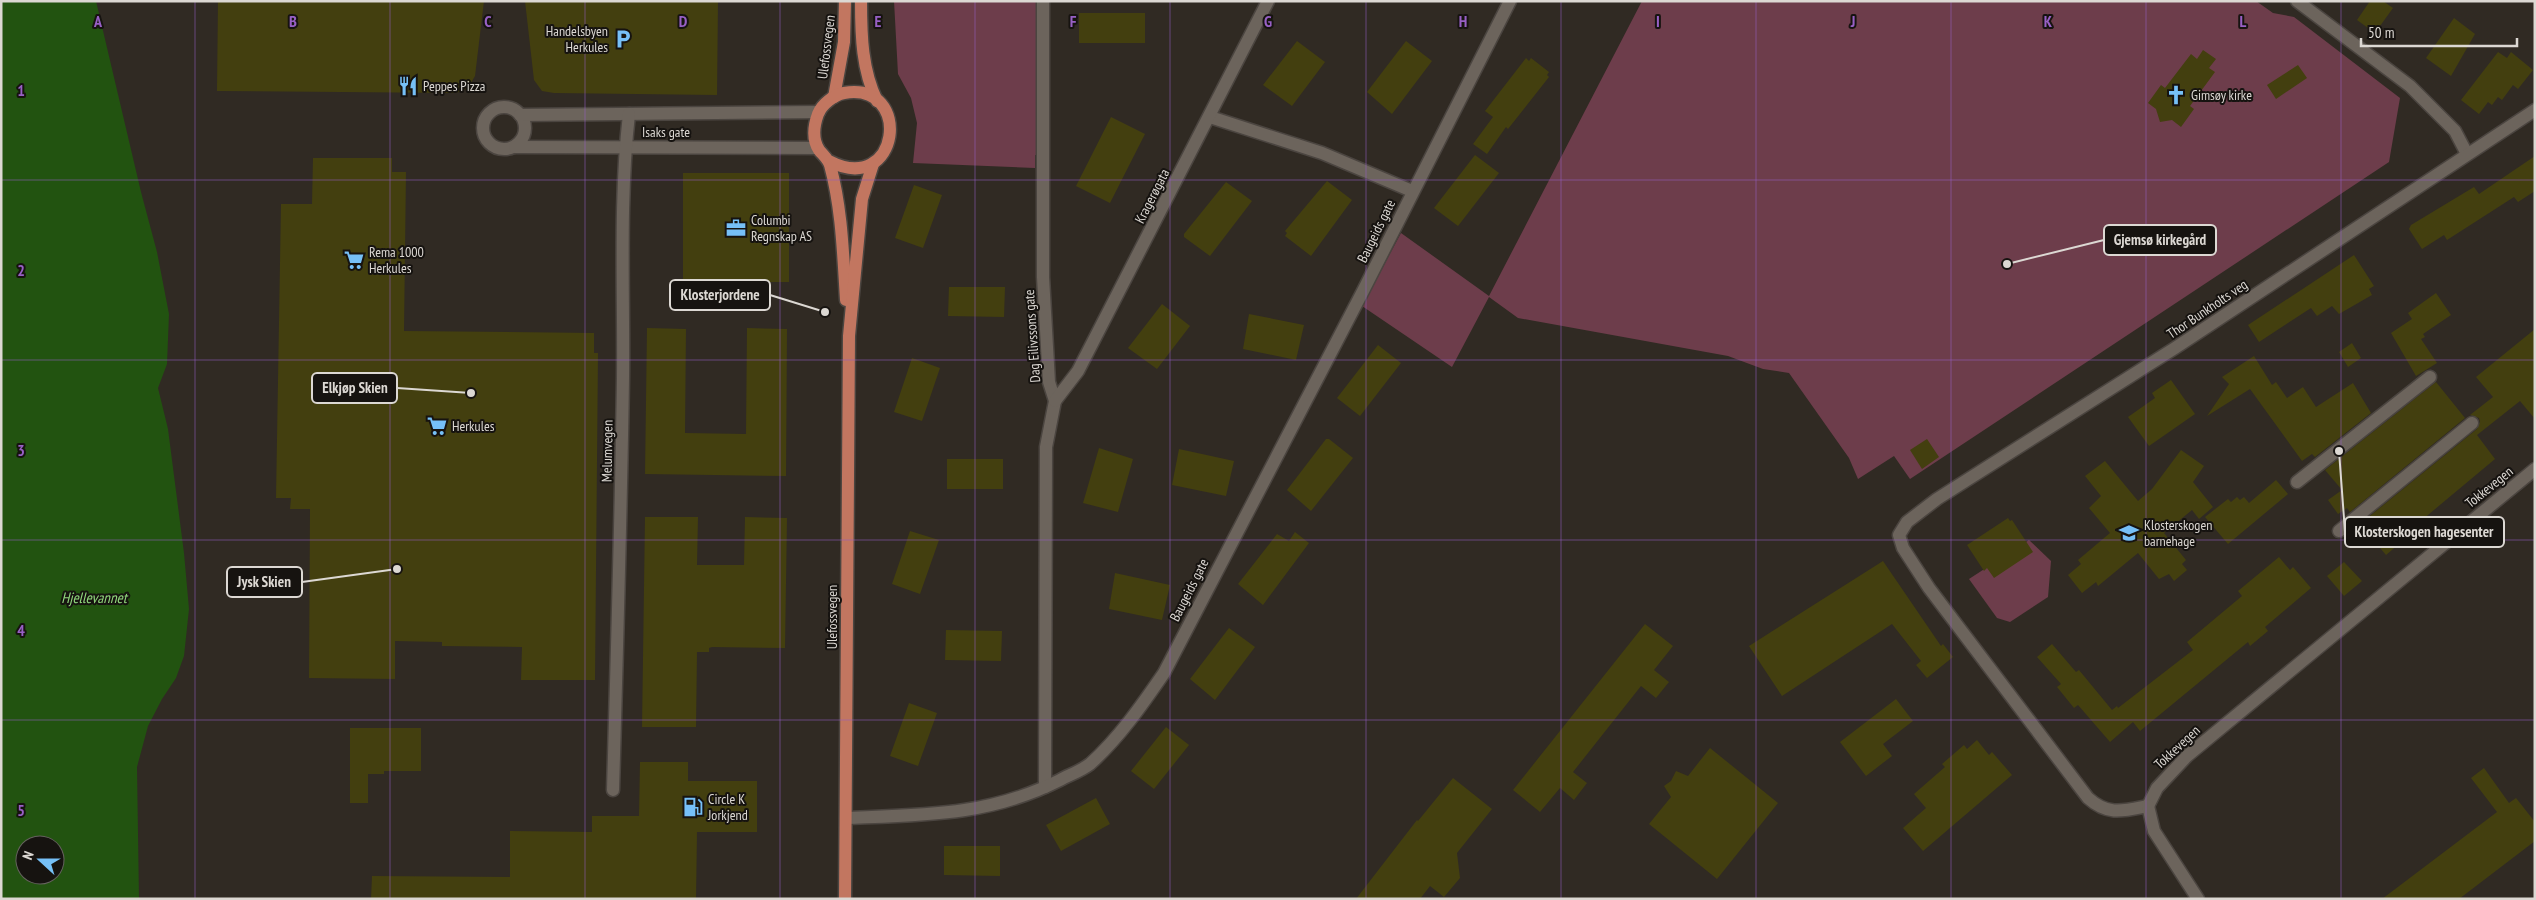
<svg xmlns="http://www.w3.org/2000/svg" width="2536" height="900" font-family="'PT Sans Narrow',sans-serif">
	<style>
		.green { fill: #6d3d4b }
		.water { fill: #225310; fill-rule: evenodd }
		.building { fill: #433f0f }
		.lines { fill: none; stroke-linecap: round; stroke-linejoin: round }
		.minor-casing { stroke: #4b4540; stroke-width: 15 }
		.major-casing { stroke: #4b4540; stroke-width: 15 }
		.minor { stroke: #6c645c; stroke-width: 12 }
		.major { stroke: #c27660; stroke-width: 12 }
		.grid { fill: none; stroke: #9860c5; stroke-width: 1; stroke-opacity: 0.55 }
		.labels { text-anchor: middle; stroke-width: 4; stroke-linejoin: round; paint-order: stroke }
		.poi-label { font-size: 14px; fill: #dcd8d3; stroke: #161310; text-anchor: start }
		.street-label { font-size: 14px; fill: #dcd8d3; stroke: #161310 }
		.water-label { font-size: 15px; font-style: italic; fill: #91d77d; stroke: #161310 }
		.grid-label { font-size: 16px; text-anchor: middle; font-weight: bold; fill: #9860c5; stroke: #161310; stroke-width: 4; stroke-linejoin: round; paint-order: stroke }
		.leader { fill: none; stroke: #dcd8d3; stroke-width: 2 }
		.callout-dot { fill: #dcd8d3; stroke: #161310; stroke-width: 2 }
		.callout { fill: #161310; stroke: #dcd8d3; stroke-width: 2 }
		.callout-label { font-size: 15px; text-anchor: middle; font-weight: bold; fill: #dcd8d3 }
	</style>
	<rect width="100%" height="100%" fill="#302a23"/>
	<!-- green -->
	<g class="green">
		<polygon points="894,1 1043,1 1043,155 1035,155 1035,168 913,163 917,123 911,98 898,74"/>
		<polygon points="1642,1 2256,1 2273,13 2294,17 2400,98 2389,162 1910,479 1894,456 1858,479 1849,458 1789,373 1763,369 1728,356 1518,318 1489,297 1452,367 1362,306 1401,233 1489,296"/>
		<polygon points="2029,540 2051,561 2048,597 2010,622 1997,618 1969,579"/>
	</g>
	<!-- water -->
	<path class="water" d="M1,1H96L141,192L157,252L169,314L167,364L158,388L168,429L184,553L189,609L184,656L176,678L162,699L148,726L137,767L139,899H1ZM25,845H55V875H25Z"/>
	<!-- building -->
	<g class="building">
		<polygon points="218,1 484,1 475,76 468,88 456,93 217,91"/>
		<polygon points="525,1 718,1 717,95 554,93 542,91 534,80"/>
		<polygon points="2370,1 2383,1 2393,8 2375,33 2357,20"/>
		<rect x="1079" y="13" width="66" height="30"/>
		<polygon points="2454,18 2475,34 2451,76 2426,58"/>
		<polygon points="1297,41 1325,62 1292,106 1263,85"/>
		<polygon points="1406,41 1432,61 1392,114 1367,92"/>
		<polygon points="2203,50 2216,59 2209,68 2215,72 2190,106 2194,109 2181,127 2172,120 2160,122 2156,109 2148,103 2161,85 2165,88 2191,54 2197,59"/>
		<polygon points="2498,52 2507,58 2511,52 2533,70 2518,89 2513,85 2502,100 2498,97 2492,105 2488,102 2479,114 2461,100"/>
		<polygon points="1526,58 1529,61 1531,58 1549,72 1547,75 1549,77 1508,129 1506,127 1487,154 1473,144 1493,117 1485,111"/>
		<polygon points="2298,65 2307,78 2276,99 2267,85"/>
		<polygon points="1111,117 1145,134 1110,203 1076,186"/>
		<polygon points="1475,155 1499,173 1458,226 1434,208"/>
		<polygon points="2535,156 2535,191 2518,202 2514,197 2447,240 2444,235 2422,249 2409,229 2411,225 2474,187 2479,194"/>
		<polygon points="313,158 392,158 392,172 406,172 404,331 594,333 594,353 598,353 595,680 521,680 522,647 442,646 442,642 395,641 395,679 309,678 310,509 290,509 291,498 276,498 281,204 312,204"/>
		<rect x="683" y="173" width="106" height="109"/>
		<polygon points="1327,181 1352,200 1311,256 1285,236 1287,233 1285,231"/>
		<polygon points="1226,182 1252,201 1210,256 1184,237 1184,234"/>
		<polygon points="914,185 942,195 923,248 895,238"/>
		<polygon points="2354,255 2374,286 2369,289 2372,295 2339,314 2332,306 2317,316 2311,308 2259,342 2248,325"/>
		<polygon points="949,287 1005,287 1004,317 948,316"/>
		<polygon points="2436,293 2451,315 2423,334 2425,337 2421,339 2437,363 2416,376 2391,333 2412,319 2408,313"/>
		<polygon points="1162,304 1190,326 1157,369 1128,348"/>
		<polygon points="1249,314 1304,325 1296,360 1243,349"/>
		<polygon points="647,328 686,329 685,433 746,434 747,328 787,329 786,476 645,474"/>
		<polygon points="2535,329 2535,419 2520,401 2477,435 2495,459 2404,535 2406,538 2386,555 2360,524 2477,429 2480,422 2479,418 2470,415 2493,397 2476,377"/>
		<polygon points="2352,343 2361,358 2348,367 2339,352"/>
		<polygon points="1378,345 1401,363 1360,416 1337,398"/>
		<polygon points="2254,356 2272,385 2276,382 2287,398 2303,387 2316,407 2353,383 2371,413 2315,457 2312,454 2302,461 2250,389 2207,416 2229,384 2222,377"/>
		<polygon points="912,358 940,368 922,421 894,412"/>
		<polygon points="2171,380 2195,414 2149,446 2128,417 2155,398 2152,393"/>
		<polygon points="2436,382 2465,418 2350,512 2347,508 2338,514 2328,500 2342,490 2325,470"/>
		<polygon points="1326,439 1329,439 1353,458 1311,511 1287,490"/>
		<polygon points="1927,439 1939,457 1922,469 1910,450"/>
		<polygon points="1099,448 1133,459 1118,512 1083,503"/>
		<polygon points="1179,449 1234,461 1226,496 1172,485"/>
		<polygon points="2181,450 2204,466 2193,482 2213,507 2199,519 2192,510 2164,533 2186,560 2182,564 2187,570 2174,581 2169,574 2159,579 2138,553 2098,586 2096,582 2082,593 2068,575 2081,564 2078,560 2110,533 2089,508 2101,496 2085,476 2105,461 2138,501 2152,489"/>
		<rect x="947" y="459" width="56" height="30"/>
		<polygon points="2276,480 2288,494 2228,544 2205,517 2228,499 2231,502 2237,497 2240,500 2244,497 2249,503"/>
		<polygon points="645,517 698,517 697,565 744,565 745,517 787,518 785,648 712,647 709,648 709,652 697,652 696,727 642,727"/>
		<polygon points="2008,518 2010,521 2012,520 2033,552 1994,578 1987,568 1984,571 1967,545"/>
		<polygon points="910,531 939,540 920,594 892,584"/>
		<polygon points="1295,532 1309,543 1263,605 1238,584 1277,534 1289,541"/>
		<polygon points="2279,557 2290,570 2293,567 2311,588 2265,627 2268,631 2250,646 2248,642 2140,731 2133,722 2110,742 2078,705 2074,708 2057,687 2061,684 2037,657 2052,644 2076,672 2079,670 2112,710 2117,706 2118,708 2193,650 2187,642 2242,596 2238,591"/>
		<polygon points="1883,561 1941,646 1943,644 1953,657 1927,678 1916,665 1921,661 1892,624 1782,696 1749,646"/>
		<polygon points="2344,562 2362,581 2344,596 2327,576"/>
		<polygon points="1115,573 1170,585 1162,620 1109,609"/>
		<polygon points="1645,624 1673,646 1654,670 1669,682 1656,698 1641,686 1573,772 1587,783 1574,800 1560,788 1540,812 1513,790"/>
		<polygon points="1229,628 1255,647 1215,700 1190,679"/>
		<polygon points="946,630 1002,631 1001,661 945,660"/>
		<polygon points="1896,699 1913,721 1883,744 1892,756 1866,776 1840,742"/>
		<polygon points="909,703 937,713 918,766 890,756"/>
		<polygon points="1166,727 1189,745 1154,789 1131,771"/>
		<polygon points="350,728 421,728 421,771 384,771 384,774 368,774 368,803 350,803"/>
		<polygon points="1977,740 1989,755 1992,752 2012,775 1923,851 1903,828 1926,808 1914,794 1945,767 1942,764 1964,745 1967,749"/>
		<polygon points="1710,748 1778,803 1717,879 1649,824 1671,797 1664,786 1671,781 1676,771 1688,776"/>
		<polygon points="640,762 688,762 688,781 757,781 757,832 697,832 696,899 371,899 372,876 510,877 510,831 592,832 592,816 639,816"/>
		<polygon points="2484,768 2509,803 2516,798 2535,822 2535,841 2459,899 2382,899 2497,812 2471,778"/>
		<polygon points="1453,778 1492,809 1457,853 1460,878 1444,897 1430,886 1420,899 1356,899 1417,820 1418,821"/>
		<polygon points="1096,798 1110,824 1061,851 1046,825"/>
		<polygon points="944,846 1000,846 1000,876 944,875"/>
	</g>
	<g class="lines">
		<defs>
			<g id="minor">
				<polyline points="1043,1 1043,277 1049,382 1055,401 1046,447 1045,787"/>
				<polyline points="2297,1 2410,86 2455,131 2467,154"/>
				<circle cx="504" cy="128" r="21"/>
				<polyline points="520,115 819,112"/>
				<polyline points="1210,117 1322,153 1412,191"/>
				<polyline points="515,147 818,148"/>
				<polyline points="1055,401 1078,371 1268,1"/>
				<polyline points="2297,482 2430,377"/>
				<polyline points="2339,531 2472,423"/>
				<path d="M613,790C617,652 621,515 623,378C624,290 619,202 629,114"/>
				<path d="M2148,806C2123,811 2108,816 2088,798L1929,588L1903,548L1899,535L1907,522L1937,499L2175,348L2535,110"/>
				<polyline points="2148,806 2157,788 2187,756 2535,469"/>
				<polyline points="2148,806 2154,831 2198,899"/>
				<path d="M846,818C923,815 989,816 1060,780C1069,775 1081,771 1090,764C1119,738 1142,705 1164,673L1363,291L1510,1"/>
			</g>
			<g id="major">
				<path d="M861,1C861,36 862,70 877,101"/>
				<polyline points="834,97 844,42 845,1"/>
				<path d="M829,161C900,198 914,81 844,93C834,95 822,104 818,114C814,125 812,139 819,150C823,155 828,159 830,165C842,209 843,254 846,300"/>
				<polyline points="845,899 849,336 862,199 873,164"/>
			</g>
		</defs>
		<!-- minor casing -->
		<use href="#minor" class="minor-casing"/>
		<!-- major casing -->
		<use href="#major" class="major-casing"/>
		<!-- minor -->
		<use href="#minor" class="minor"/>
		<!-- major -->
		<use href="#major" class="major"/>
	</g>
	<!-- grid -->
	<path class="grid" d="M195,1V899M390,1V899M585,1V899M780,1V899M975,1V899M1170,1V899M1366,1V899M1561,1V899M1756,1V899M1951,1V899M2146,1V899M2341,1V899M1,180H2535M1,360H2535M1,540H2535M1,720H2535"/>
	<!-- icons -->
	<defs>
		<symbol id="parking-bare" viewBox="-9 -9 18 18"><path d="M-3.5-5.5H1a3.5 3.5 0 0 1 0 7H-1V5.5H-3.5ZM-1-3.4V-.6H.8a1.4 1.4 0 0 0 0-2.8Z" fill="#76c0f7" stroke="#161310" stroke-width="2.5" paint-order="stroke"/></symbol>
		<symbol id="restaurant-bare" viewBox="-9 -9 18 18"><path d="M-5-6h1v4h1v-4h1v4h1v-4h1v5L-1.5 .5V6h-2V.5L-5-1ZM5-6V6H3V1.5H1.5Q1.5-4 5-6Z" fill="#76c0f7" stroke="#161310" stroke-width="2.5" paint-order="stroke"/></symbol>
		<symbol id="church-bare" viewBox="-9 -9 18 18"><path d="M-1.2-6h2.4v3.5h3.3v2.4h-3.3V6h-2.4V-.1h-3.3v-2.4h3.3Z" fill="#76c0f7" stroke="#161310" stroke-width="2.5" paint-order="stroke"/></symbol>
		<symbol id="office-bare" viewBox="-9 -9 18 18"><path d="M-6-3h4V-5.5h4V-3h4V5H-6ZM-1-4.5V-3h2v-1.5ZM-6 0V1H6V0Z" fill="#76c0f7" stroke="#161310" stroke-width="2.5" paint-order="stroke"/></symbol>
		<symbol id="supermarket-bare" viewBox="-9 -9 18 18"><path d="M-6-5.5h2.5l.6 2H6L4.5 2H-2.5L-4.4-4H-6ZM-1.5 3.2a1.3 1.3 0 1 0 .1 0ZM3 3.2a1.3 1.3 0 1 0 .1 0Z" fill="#76c0f7" stroke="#161310" stroke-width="2.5" paint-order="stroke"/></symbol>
		<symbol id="school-bare" viewBox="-9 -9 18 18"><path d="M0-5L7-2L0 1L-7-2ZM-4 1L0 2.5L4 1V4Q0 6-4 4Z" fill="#76c0f7" stroke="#161310" stroke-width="2.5" paint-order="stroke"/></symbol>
		<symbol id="fuel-bare" viewBox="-9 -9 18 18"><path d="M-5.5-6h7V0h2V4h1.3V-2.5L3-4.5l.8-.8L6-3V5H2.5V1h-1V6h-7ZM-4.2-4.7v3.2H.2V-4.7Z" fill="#76c0f7" stroke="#161310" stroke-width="2.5" paint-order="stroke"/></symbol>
	</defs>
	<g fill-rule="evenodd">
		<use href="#parking-bare" x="609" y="25" width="28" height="28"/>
		<use href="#restaurant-bare" x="394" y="72" width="28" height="28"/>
		<use href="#church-bare" x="2162" y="81" width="28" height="28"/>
		<use href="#office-bare" x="722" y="214" width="28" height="28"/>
		<use href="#supermarket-bare" x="340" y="246" width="28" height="28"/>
		<use href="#supermarket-bare" x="423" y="412" width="28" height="28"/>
		<use href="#school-bare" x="2115" y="519" width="28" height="28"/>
		<use href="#fuel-bare" x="679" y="793" width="28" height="28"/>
	</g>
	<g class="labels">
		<!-- poi labels -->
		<g class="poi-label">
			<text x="608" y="36" text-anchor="end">Handelsbyen<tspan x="608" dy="16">Herkules</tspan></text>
			<text x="423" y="91">Peppes Pizza</text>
			<text x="2191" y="100">Gimsøy kirke</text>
			<text x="751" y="225">Columbi<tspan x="751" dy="16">Regnskap AS</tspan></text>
			<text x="369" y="257">Rema 1000<tspan x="369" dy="16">Herkules</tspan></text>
			<text x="452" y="431">Herkules</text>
			<text x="2144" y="530">Klosterskogen<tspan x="2144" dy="16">barnehage</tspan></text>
			<text x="708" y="804">Circle K<tspan x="708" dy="16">Jorkjend</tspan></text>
		</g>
		<!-- street labels -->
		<g class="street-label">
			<text transform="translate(826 47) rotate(-83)" y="5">Ulefossvegen</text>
			<text x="666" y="137">Isaks gate</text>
			<text transform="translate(1152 196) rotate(-63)" y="5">Kragerøgata</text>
			<text transform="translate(1376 231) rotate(-64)" y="5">Baugeids gate</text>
			<text transform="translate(2207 309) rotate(-34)" y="5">Thor Bunkholts veg</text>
			<text transform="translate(1032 336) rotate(-94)" y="5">Dag Eilivssons gate</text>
			<text transform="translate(607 451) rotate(-89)" y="5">Melumvegen</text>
			<text transform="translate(2489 487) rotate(-39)" y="5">Tokkevegen</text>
			<text transform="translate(1189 590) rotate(-63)" y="5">Baugeids gate</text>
			<text transform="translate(832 617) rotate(-90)" y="5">Ulefossvegen</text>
			<text transform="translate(2177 747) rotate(-43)" y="5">Tokkevegen</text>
		</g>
		<!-- water labels -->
		<g class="water-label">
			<text x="94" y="603">Hjellevannet</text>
		</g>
	</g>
	<g class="grid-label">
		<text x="98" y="27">A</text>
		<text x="293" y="27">B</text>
		<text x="488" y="27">C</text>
		<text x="683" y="27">D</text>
		<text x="878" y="27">E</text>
		<text x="1073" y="27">F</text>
		<text x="1268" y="27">G</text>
		<text x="1463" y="27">H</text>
		<text x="1658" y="27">I</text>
		<text x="1853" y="27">J</text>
		<text x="2048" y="27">K</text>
		<text x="2243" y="27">L</text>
		<text x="21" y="96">1</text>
		<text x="21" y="276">2</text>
		<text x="21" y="456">3</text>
		<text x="21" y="636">4</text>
		<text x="21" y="816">5</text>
	</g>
	<!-- callouts -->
	<path class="leader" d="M2007 264L2104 240M825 312L770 295M471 393L397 388M2339 451L2345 532M397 569L302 582"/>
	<g class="callout-dot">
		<circle cx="2007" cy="264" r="5"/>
		<circle cx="825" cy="312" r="5"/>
		<circle cx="471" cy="393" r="5"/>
		<circle cx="2339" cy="451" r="5"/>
		<circle cx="397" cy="569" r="5"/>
	</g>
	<g class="callout">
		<rect x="2104" y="225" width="112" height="30" rx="5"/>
		<rect x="670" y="280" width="100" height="30" rx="5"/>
		<rect x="312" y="373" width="85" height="30" rx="5"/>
		<rect x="2345" y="517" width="159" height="30" rx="5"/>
		<rect x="227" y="567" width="75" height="30" rx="5"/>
	</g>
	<g class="callout-label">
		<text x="2160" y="245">Gjemsø kirkegård</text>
		<text x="720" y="300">Klosterjordene</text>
		<text x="355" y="393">Elkjøp Skien</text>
		<text x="2424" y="537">Klosterskogen hagesenter</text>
		<text x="264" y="587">Jysk Skien</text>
	</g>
	<!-- border -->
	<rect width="2536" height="900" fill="none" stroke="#dcd8d3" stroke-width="5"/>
	<!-- north arrow -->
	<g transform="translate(40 860) rotate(291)"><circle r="24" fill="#161310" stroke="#65625e"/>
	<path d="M0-4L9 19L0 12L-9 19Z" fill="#76c0f7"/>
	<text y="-8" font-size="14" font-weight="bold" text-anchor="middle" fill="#dcd8d3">N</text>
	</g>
	<!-- scale -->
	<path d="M2361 38v8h156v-8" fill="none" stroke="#dcd8d3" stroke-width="2.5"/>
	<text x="2368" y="38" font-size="15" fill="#dcd8d3" stroke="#161310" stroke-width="4" paint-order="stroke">50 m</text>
</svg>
